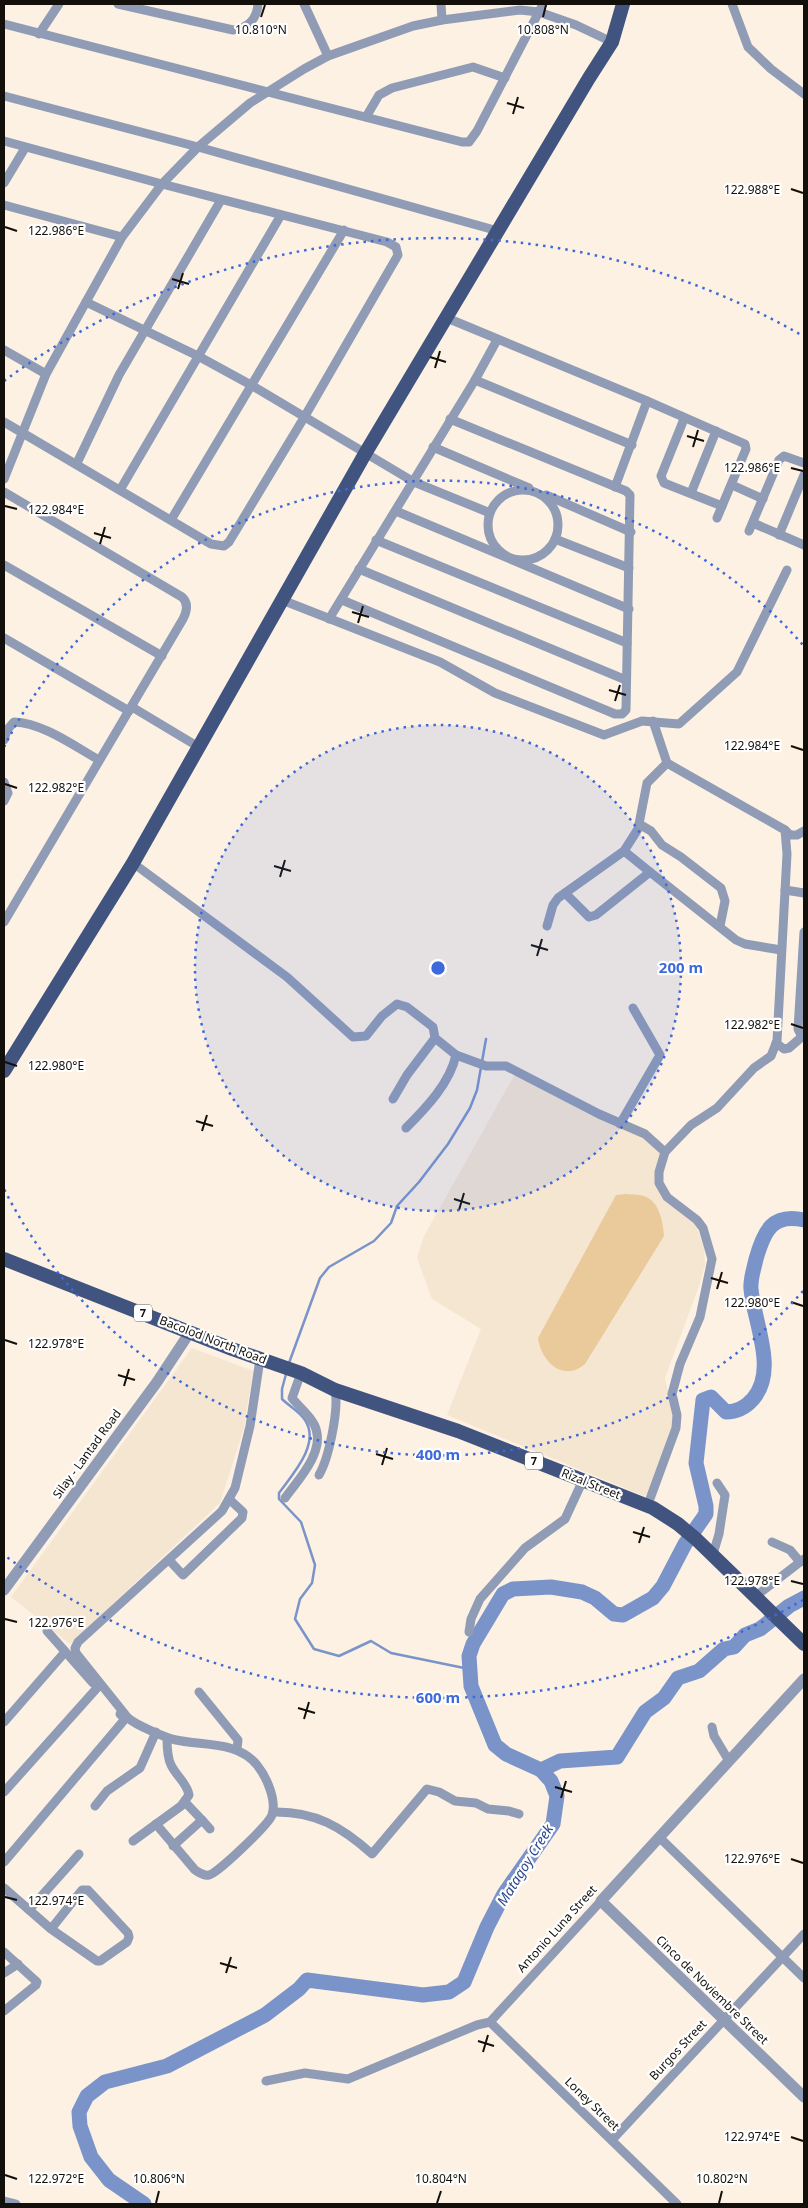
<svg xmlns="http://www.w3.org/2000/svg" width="808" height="2208" font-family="'Noto Sans',sans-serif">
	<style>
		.built { fill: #f5e6d2 }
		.green { fill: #eac99b }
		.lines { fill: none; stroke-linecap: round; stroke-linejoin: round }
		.stream { stroke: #7a94ca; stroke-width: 2.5 }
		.river { stroke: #7a94ca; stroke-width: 15 }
		.minor { stroke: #909cb5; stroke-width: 9 }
		.tertiary { stroke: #909cb5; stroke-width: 11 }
		.primary { stroke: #41547f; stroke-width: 14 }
		.ticks { fill: none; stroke: #13100b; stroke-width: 2 }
		.ring { fill: none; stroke: #3e69da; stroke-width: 2.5; stroke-dasharray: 2.5 5 }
		.labels { text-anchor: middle; stroke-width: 4.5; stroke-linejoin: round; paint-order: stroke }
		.shield { fill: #fff; stroke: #5a5854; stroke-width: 1 }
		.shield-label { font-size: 11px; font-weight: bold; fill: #13100b }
		.street-label { font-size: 12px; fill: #13100b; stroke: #fff }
		.water-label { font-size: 14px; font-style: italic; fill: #2d488b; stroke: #fff }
		.ticks-label { font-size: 12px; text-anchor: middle; fill: #13100b; stroke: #fff; stroke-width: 4.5; stroke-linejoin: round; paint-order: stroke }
		.centre { fill: #3e69da; stroke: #fff; stroke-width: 2.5 }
		.ring-label { font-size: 15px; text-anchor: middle; font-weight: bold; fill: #3e69da; stroke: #fff; stroke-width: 4.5; stroke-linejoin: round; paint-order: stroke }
	</style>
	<rect width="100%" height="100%" fill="#fcf1e3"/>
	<!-- built -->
	<g class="built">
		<polygon points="515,1074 645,1139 658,1150 661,1157 655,1180 694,1220 704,1248 705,1265 699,1286 665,1378 675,1422 650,1492 644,1496 447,1415 481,1329 432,1299 417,1258 424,1236"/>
		<polygon points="192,1348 253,1371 244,1428 220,1503 70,1644 11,1597"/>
	</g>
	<!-- green -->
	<path class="green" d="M626,1194C632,1195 641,1194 646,1197C660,1203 663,1223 664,1236L585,1364C563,1383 541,1361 538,1338L616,1195Z"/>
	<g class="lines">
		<!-- stream -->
		<g class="stream">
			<polyline points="289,1363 320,1278 329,1267 374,1241 391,1223 397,1206 419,1182 448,1144 470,1108 477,1090 486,1039"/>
			<path d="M286,1374L282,1389V1399C289,1406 300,1412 305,1420C321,1444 292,1475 279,1493V1499L301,1522L315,1565L312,1583L300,1599L295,1619L314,1649L339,1656L371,1641L391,1653L469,1669"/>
		</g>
		<!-- river -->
		<g class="river">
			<polyline points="541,1770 560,1761 617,1757 645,1712 664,1698 678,1678 699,1671 724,1649 734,1647 745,1635 760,1629 789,1606 804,1598"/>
			<path d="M144,2204L109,2180L91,2157L80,2126L79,2112L87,2096L105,2082L167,2066L265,2015L299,1989L307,1980L423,1995L449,1992L464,1982L487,1927L504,1894L553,1824L557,1796L551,1781L541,1770L506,1754L495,1745L471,1686L469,1656L473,1644L503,1594L513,1589L551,1587L582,1592L595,1598L614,1614L623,1615L653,1598L663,1586L685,1544L706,1514V1506L696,1463L703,1400L711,1397L726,1412C737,1412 745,1408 753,1399C778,1370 754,1323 751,1289C750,1279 754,1269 756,1259C764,1231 772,1213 804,1220"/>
		</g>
		<!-- minor -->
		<g class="minor">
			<path d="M118,4L233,30C248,28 257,19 258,4"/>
			<polyline points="304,4 328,56"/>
			<polyline points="441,4 442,20"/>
			<polyline points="732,4 748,47 771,69 804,94"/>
			<polyline points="4,24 462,142 469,142 477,131 543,4"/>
			<polyline points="39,34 59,4"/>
			<polyline points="4,96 198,147 498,231"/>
			<polyline points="366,117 379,95 392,88 473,67 505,78"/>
			<polyline points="4,141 162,184 387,242 396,247 398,255 305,416 229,542 224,546 211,544 4,422"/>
			<polyline points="4,183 25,148"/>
			<polyline points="4,205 122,237"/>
			<polyline points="86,302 198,356 251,385 414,482 490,513"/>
			<polyline points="447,318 647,401 745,444 746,449 717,518"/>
			<polyline points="4,350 46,374"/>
			<polyline points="475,380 632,445"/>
			<polyline points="684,419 661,476 664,483 722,506"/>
			<polyline points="433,447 529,488"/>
			<polyline points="77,463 119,375 221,200"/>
			<polyline points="4,479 46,374 122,237 162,184 198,147 250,103 304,69 328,56 413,26 442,20 520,10 539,12 576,25 612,42"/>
			<polyline points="732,485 763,499"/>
			<polyline points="615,487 647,401"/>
			<circle cx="523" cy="525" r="35"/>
			<polyline points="120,490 281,215"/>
			<path d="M4,492L182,597C189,603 187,611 183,619L4,922"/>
			<polyline points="691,493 716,431"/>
			<polyline points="546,495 631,532"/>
			<polyline points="396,511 629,609"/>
			<polyline points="171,520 344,230"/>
			<polyline points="753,523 804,545"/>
			<polyline points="749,531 779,460 784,456 804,463"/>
			<polyline points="779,535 804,475"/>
			<polyline points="555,539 629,568"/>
			<polyline points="376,540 627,643"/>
			<polyline points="4,565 162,656"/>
			<polyline points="359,569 626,680"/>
			<polyline points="282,600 440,662 495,693 604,735 642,721 679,724 737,672 787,570"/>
			<polyline points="342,600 615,714 622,714 626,710 630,495 626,491 450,419"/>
			<polyline points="329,619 475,380 497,340"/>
			<polyline points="4,638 129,711"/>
			<polyline points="132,707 197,746"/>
			<path d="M4,740L7,730L14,722C43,723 74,746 99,760"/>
			<polyline points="4,782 8,793 4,801"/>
			<polyline points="639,824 651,831 662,845 681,857 721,888 725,901 720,926"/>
			<polyline points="785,830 790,835 797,835 804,831"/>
			<path d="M133,863L287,977L353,1037L366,1036L382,1016L397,1004L407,1007L433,1027L435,1038L456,1055C450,1083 426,1108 406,1128"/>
			<polyline points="650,872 736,940 745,944 781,950"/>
			<polyline points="785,890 804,893"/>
			<polyline points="565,893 589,917 596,915 650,872 624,851"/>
			<polyline points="547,926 553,905 558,898 624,851 638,829 647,783 667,763"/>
			<polyline points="802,1037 798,1029 804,932"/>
			<polyline points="776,1043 784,1049 789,1048 804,1035"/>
			<polyline points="456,1055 486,1066 506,1066 599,1114 645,1134 665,1152"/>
			<polyline points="393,1099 407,1075 435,1038"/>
			<polyline points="620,1124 660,1055 633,1008"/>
			<path d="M319,1475C329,1458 339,1409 335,1390"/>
			<path d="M285,1498C298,1480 324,1453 316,1429C313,1418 299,1407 292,1398L301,1373"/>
			<polyline points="647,1507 676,1428 677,1415 672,1394 680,1364 700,1317 712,1259 703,1228 697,1220 667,1197 659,1183 659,1172 665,1152 691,1125 717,1108 754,1068 771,1056 777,1041 787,854 785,830 667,763 653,721"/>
			<polyline points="772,1542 790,1550 800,1562"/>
			<polyline points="713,1554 719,1534 725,1495 717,1483"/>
			<polyline points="169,1560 183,1575 242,1518 243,1512 229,1499"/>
			<polyline points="756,1596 804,1559"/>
			<polyline points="47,1631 93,1683"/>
			<polyline points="469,1632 471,1619 480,1599 525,1548 565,1519 583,1480"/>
			<polyline points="199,1692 238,1740 237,1749"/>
			<polyline points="4,1722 65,1652"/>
			<polyline points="712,1727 714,1736 729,1761"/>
			<polyline points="4,1792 97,1688"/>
			<polyline points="95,1806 107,1791 140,1768 156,1732"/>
			<path d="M273,1812C315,1811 342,1827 372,1854L427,1789L439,1792L455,1801L476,1803L488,1809L509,1811L519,1814"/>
			<polyline points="202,1820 210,1829"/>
			<path d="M156,1824L195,1870C200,1873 204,1876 209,1875C217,1874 269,1824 272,1815C277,1800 266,1776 257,1765C238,1741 203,1746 176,1740C166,1738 136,1725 128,1718L76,1653L75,1648L78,1642L222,1511L235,1488L250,1426L260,1359"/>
			<polyline points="659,1837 804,1978"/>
			<path d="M133,1841L181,1806L189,1795C187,1783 177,1777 171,1765C167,1757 167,1747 167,1738"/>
			<polyline points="173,1846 202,1820 185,1802"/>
			<polyline points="4,1862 125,1719 120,1714"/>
			<polyline points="4,1888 51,1929 97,1961 100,1961 127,1942 129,1937 128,1933 88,1890 82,1890 51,1929"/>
			<polyline points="29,1910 79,1854"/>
			<polyline points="4,1952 37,1982 36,1985 4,2011"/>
			<polyline points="4,1973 18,1964"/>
			<polyline points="490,2022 677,2204"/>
			<polyline points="266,2081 305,2073 348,2079 477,2025 490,2022 601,1901"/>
			<polyline points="612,2140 804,1934"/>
			<polyline points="4,2201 16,2204"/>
		</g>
		<!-- tertiary -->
		<g class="tertiary">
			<polyline points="4,1590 157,1382 190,1332"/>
			<polyline points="804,1679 601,1901 804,2097"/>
		</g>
		<!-- primary -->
		<g class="primary">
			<polyline points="4,1071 133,863 366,452 589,78 612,42 623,4"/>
			<polyline points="4,1259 232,1349 301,1373 335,1390 458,1431 653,1508 678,1524 696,1539 804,1644"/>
		</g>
	</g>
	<!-- ticks -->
	<path class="ticks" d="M261,17L265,5M543,17L546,5M507,103L524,108M513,114L518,97M791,189L803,193M5,227L17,231M172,279L189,284M178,289L183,273M430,357L446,362M435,368L440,351M687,436L704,441M693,447L698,430M791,468L803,471M5,506L17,509M94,533L111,538M100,544L105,527M352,612L369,617M358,623L363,606M609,690L626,695M615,701L620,685M791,746L803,750M5,784L17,788M274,866L291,871M280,877L285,860M531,945L548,950M537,956L542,939M791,1024L803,1028M5,1062L17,1066M196,1121L213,1126M202,1131L207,1115M454,1199L470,1204M459,1210L464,1193M711,1278L728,1283M717,1289L722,1272M791,1302L803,1306M5,1340L17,1344M118,1375L135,1380M124,1386L129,1369M376,1454L393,1459M382,1465L387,1448M633,1532L650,1537M639,1543L644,1527M791,1581L803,1584M5,1619L17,1622M298,1708L315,1713M304,1719L309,1702M555,1787L572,1792M561,1798L566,1781M791,1859L803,1863M5,1897L17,1900M220,1963L237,1968M226,1973L231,1957M478,2041L494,2046M483,2052L488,2035M791,2137L803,2141M5,2175L17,2179M156,2203L159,2191M437,2203L441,2191M719,2203L722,2191"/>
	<!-- distance rings -->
	<circle cx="438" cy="968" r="243" fill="#3e69da" fill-opacity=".12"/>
	<g class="ring">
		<circle cx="438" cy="968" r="243"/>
		<path d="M803 1291A487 487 0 0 1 4 1189M4 747A487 487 0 0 1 803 645"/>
		<path d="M803 1600A730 730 0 0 1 4 1555M4 381A730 730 0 0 1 803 336"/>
	</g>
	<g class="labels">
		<!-- shield labels -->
		<g class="shield">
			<rect x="134" y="1304.5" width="18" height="17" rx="4"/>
			<rect x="525" y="1452.5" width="18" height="17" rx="4"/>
		</g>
		<g class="shield-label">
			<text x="143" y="1317">7</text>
			<text x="534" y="1465">7</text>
		</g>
		<!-- street labels -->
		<g class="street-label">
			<text transform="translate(213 1340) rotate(21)" y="4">Bacolod North Road</text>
			<text transform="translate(87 1454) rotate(-54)" y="4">Silay - Lantad Road</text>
			<text transform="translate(591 1484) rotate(22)" y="4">Rizal Street</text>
			<text transform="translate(557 1929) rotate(-48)" y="4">Antonio Luna Street</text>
			<text transform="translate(712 1990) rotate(44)" y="4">Cinco de Noviembre Street</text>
			<text transform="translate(678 2050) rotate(-47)" y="4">Burgos Street</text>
			<text transform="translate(592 2104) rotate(44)" y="4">Loney Street</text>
		</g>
		<!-- water labels -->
		<g class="water-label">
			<text transform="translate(525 1865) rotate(-58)" y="5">Matagoy Creek</text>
		</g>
	</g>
	<g class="ticks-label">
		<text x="261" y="34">10.810°N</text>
		<text x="543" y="34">10.808°N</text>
		<text x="752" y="194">122.988°E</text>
		<text x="56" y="235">122.986°E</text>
		<text x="752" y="472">122.986°E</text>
		<text x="56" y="514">122.984°E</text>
		<text x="752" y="750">122.984°E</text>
		<text x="56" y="792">122.982°E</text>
		<text x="752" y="1029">122.982°E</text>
		<text x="56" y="1070">122.980°E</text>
		<text x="752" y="1307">122.980°E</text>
		<text x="56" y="1348">122.978°E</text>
		<text x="752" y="1585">122.978°E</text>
		<text x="56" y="1627">122.976°E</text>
		<text x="752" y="1863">122.976°E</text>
		<text x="56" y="1905">122.974°E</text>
		<text x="752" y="2141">122.974°E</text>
		<text x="159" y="2183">10.806°N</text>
		<text x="441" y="2183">10.804°N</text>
		<text x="722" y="2183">10.802°N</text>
		<text x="56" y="2183">122.972°E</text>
	</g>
	<circle cx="438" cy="968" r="8" class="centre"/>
	<g class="ring-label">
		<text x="681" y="973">200 m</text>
		<text x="438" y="1460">400 m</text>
		<text x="438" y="1703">600 m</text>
	</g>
	<!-- border -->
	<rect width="808" height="2208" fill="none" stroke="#13100b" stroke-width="10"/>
</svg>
